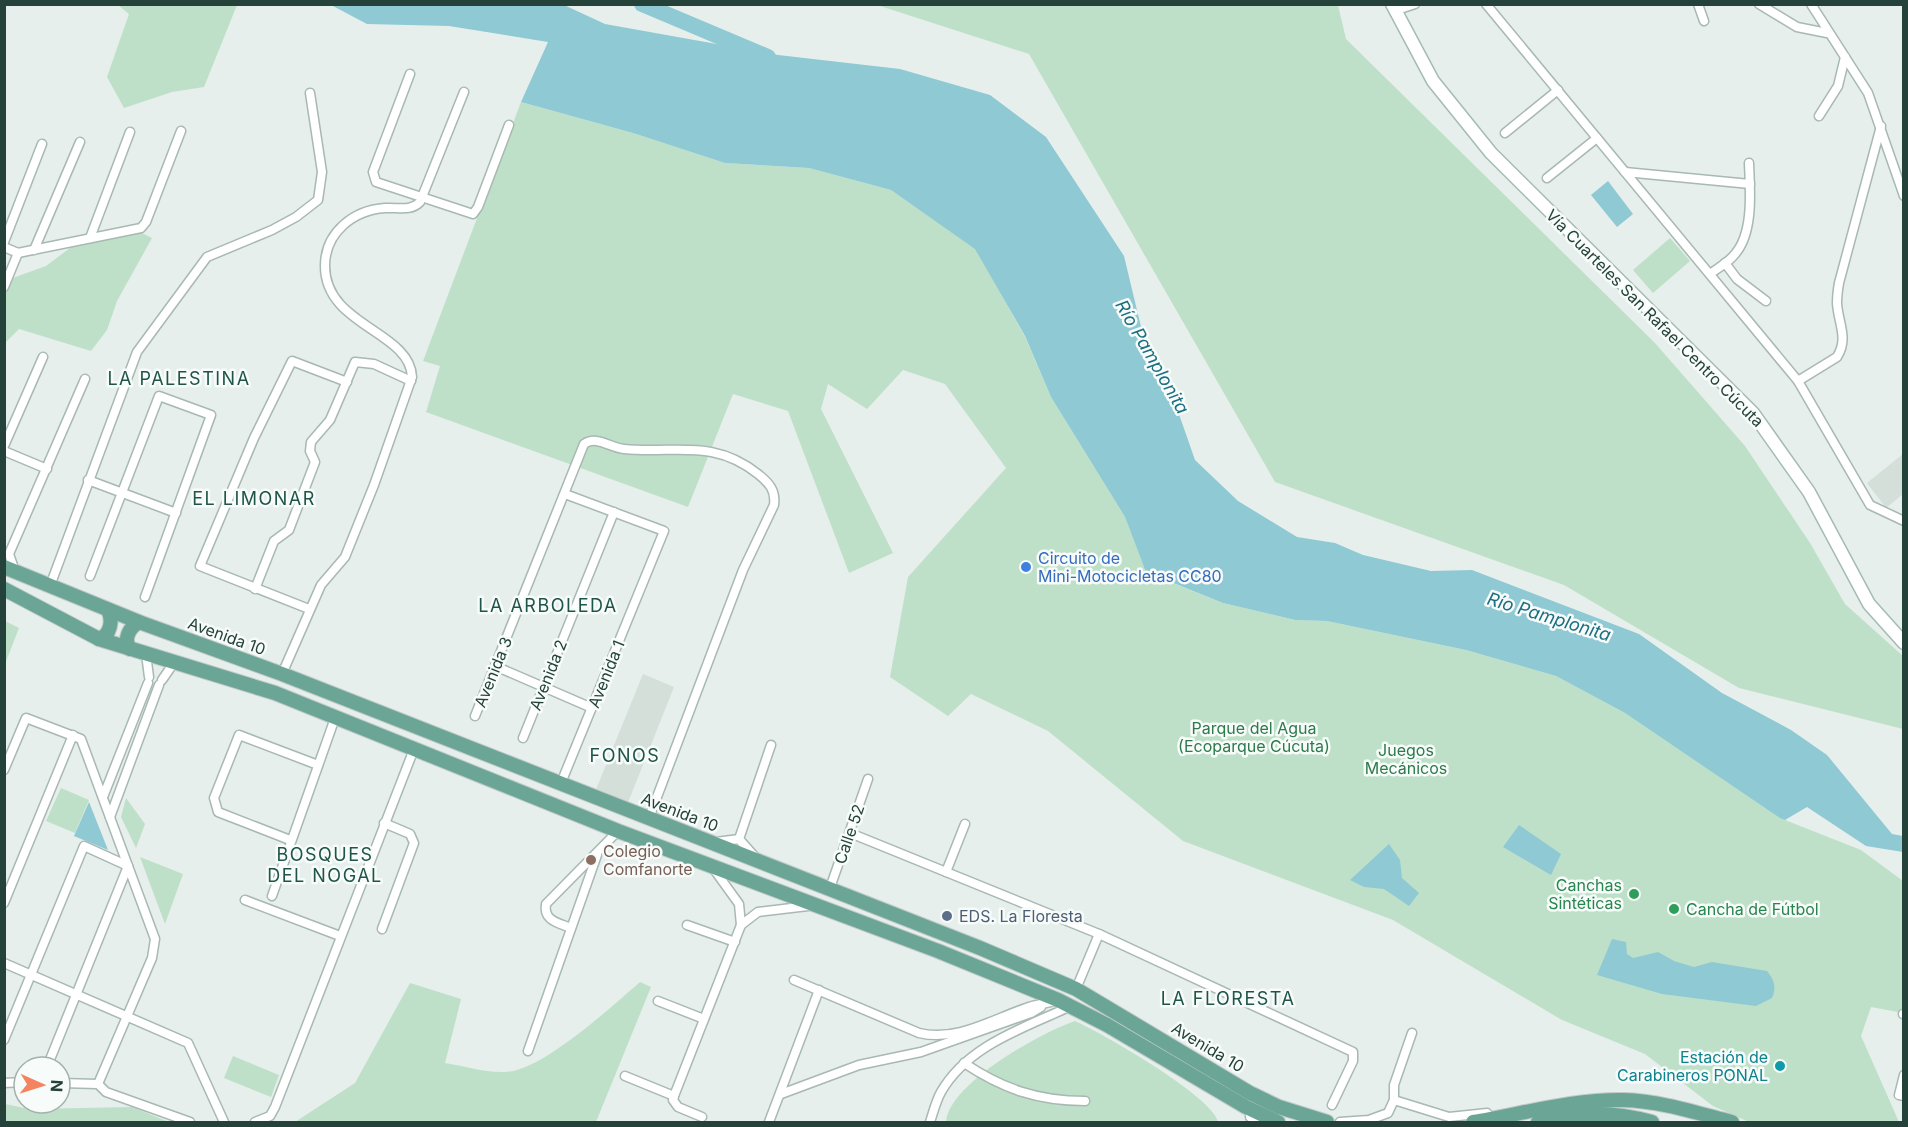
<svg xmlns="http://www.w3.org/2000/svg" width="1908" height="1127" font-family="Inter,sans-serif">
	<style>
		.built { fill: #d4dfda }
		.green { fill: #bfe0c8 }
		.water { fill: #8ec9d4 }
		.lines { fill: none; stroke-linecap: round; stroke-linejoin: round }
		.river { stroke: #8ec9d4; stroke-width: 16 }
		.minor-casing { stroke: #a8b8b2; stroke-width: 11 }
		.secondary-casing { stroke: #a4bbb3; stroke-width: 15 }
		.primary-casing { stroke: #c2cac8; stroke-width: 16 }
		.minor { stroke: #fff; stroke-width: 8 }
		.secondary { stroke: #fff; stroke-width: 12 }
		.primary { stroke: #6aa596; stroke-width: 14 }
		.shop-dot { fill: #3f7fe0; stroke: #f7fbf9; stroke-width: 2 }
		.education-dot { fill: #8d6e63; stroke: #f7fbf9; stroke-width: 2 }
		.leisure-dot { fill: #2e9e5b; stroke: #f7fbf9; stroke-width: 2 }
		.service-dot { fill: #5c6f8a; stroke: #f7fbf9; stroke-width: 2 }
		.culture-dot { fill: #0f9aa8; stroke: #f7fbf9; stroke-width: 2 }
		.labels { text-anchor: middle; stroke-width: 5; stroke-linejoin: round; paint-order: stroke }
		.street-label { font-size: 16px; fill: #24423a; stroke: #f7fbf9 }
		.shop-label { font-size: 16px; fill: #366cbe; stroke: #f7fbf9; text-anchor: start }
		.park-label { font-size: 16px; fill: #2d7a4b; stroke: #f7fbf9 }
		.education-label { font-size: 16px; fill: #785e54; stroke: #f7fbf9; text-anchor: start }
		.leisure-label { font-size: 16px; fill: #27864d; stroke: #f7fbf9; text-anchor: end }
		.service-label { font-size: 16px; fill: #4e5e75; stroke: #f7fbf9; text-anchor: start }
		.culture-label { font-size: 16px; fill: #0d838f; stroke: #f7fbf9; text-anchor: end }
		.water-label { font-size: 18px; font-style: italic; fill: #1c6f80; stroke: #f7fbf9 }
		.neighbourhood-label { font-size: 18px; letter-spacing: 1.5px; fill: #1f5548; stroke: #f7fbf9 }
	</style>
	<rect width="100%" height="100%" fill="#e6efeb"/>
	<!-- built -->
	<g class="built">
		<polygon points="1903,454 1903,494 1886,508 1867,483"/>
		<polygon points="643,674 674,687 627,805 595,792"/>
	</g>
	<!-- green -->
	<g class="green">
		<polygon points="118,5 237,5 204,87 172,92 124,108 107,77 129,14"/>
		<polygon points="877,5 1338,5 1346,39 1655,343 1745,446 1810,543 1845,604 1903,656 1903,729 1739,688 1564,585 1275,482 1029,54"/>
		<polygon points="521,102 633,133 725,163 809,168 891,190 976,249 1025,337 1051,397 1125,517 1147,573 1223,603 1295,620 1327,621 1466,650 1556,676 1625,713 1785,820 1861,850 1903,881 1903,1013 1871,1007 1861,1036 1899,1122 1749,1122 1713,1106 1645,1054 1562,1020 1393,920 1183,841 1048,731 971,694 948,716 890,677 908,577 1006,468 945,384 903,370 867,409 828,384 821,409 893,553 849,573 788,411 733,394 688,507 426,412 440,366 423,361"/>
		<polygon points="140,232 152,238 117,301 107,330 91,351 19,329 5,343 5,276 10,279 46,266 78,242"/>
		<polygon points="1670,238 1690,261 1653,293 1633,270"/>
		<polygon points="5,621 19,628 5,664"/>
		<polygon points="61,788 89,800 75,833 46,821"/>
		<polygon points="126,798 145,824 136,848 121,817"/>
		<polygon points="140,857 183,874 165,924"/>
		<path d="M640,982L651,987L596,1122H295L355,1083L410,983L461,999L445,1063C464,1066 486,1073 505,1072C541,1072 612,1006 640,982Z"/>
		<path d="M1075,1021C1102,1033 1212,1096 1218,1122H946C948,1084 1042,1032 1075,1021Z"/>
		<polygon points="233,1056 279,1075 271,1097 224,1078"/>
		<polygon points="5,1104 29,1109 132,1107 169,1122 5,1122"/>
	</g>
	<!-- water -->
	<g class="water">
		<polygon points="331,5 564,5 605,24 778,55 900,69 990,95 1046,137 1124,256 1142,331 1167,380 1195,460 1238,501 1297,537 1335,543 1363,555 1431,571 1472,570 1639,634 1722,693 1791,730 1827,755 1892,834 1903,836 1903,852 1866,846 1807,807 1785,820 1780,818 1625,713 1556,676 1466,650 1327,621 1295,620 1223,603 1146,572 1125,517 1051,397 1025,336 975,249 891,190 809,168 725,163 633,133 521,102 548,42 449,26 367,24"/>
		<polygon points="1608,181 1633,214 1617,227 1591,195"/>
		<polygon points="89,802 108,850 74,836"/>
		<polygon points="1519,825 1561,854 1551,875 1503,847"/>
		<polygon points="1389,844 1400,860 1402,878 1419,893 1409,906 1384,889 1364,887 1350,880"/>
		<path d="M1612,939L1626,942L1627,954L1633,958L1658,952L1674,961L1694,967L1712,962L1767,971C1774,980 1777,987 1772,998L1756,1006L1662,994L1597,975Z"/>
	</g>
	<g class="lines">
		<!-- river -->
		<polyline class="river" points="642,4 768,57"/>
		<defs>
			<g id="minor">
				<polyline points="1486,4 1798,381 1870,505 1904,521"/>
				<polyline points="1698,4 1704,21"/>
				<polyline points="1759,4 1797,27 1827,33"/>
				<polyline points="1811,4 1868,93 1904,196"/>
				<polyline points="1394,11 1415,4"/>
				<polyline points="410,74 373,172 376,182 473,214 478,207 509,125"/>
				<polyline points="1819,116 1838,86 1845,57"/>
				<polyline points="1505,133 1558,90"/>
				<polyline points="1625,172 1750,184"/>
				<polyline points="1547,178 1597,138"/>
				<polyline points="90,238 130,132"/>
				<polyline points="4,242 42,144"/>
				<polyline points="4,247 18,253 141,228 146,222 181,131"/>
				<polyline points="34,250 80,142"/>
				<polyline points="1725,263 1737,279 1766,301"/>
				<path d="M1710,274C1718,268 1729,262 1735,254C1754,232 1750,190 1749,163"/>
				<polyline points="4,287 18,253"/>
				<path d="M1798,381L1837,357C1849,338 1838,323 1837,303C1837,297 1838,289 1839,283L1881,126"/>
				<polyline points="4,446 43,357"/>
				<polyline points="4,451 47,469"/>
				<polyline points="88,480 176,513"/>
				<polyline points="15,571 9,554 85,379"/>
				<polyline points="90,576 159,396 211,415 145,597"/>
				<polyline points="50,586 137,352 207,257 272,230 296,217 318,200 322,172 310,93"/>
				<polyline points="255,589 274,541 289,530 315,462 310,451 311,442 330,420 355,362 374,364 411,381"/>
				<polyline points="309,609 200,566 254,438 292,361 347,382"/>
				<polyline points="146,654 149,677"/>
				<polyline points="495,666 592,708"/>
				<path d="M282,674L321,585L345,557L374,485L412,377C410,331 325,326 325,266C325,232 354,210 385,208C398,207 410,212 420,202L464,92"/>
				<polyline points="162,680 171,667 178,663"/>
				<path d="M475,716L584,444C597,435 610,448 624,449C675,454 713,438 758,474C769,483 776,490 774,505L743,570L649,818"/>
				<polyline points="523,738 614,512"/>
				<polyline points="4,770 26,718 81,739 155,939 152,958 98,1084"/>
				<polyline points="561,783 664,531 565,494"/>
				<polyline points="103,797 148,683"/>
				<polyline points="110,817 159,685"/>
				<polyline points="850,833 1099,934 1353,1052 1353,1061 1332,1105"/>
				<polyline points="739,839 771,745"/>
				<polyline points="290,840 218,812 214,798 239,735 318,765"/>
				<polyline points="716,842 739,839 755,857"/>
				<polyline points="946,872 965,824"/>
				<polyline points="830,888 868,779"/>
				<polyline points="272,896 335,718"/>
				<polyline points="245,900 340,936"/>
				<polyline points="4,903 73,735"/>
				<polyline points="687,925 735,942"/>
				<polyline points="741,925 758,912 808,906"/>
				<path d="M571,928C559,923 543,921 546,904L618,831"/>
				<polyline points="382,929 414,843 410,834 384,823"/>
				<polyline points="4,963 188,1043 224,1122"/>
				<path d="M794,980L919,1033C956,1042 991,1020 1026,1008C1036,1004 1047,1004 1057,1000"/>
				<polyline points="1076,989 1099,934"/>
				<polyline points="658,1001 704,1019"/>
				<polyline points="1903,1014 1904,1014"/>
				<polyline points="4,1040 84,846 128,866 47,1067"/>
				<polyline points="528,1051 597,855"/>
				<path d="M964,1063C1003,1089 1038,1101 1085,1101"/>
				<polyline points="1904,1075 1899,1095 1904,1096"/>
				<polyline points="625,1076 674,1096"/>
				<polyline points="4,1083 24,1082"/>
				<polyline points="60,1083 98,1084 106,1092 190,1122"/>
				<polyline points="781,1094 859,1065 921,1052 1031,1013 1041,1007"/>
				<polyline points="1394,1100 1449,1117 1487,1113"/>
				<polyline points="1250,1109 1250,1117 1258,1122"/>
				<polyline points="702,1117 678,1107 673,1100 674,1096 741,925 739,904 713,868"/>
				<polyline points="255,1122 270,1116 275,1107 414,749"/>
				<polyline points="769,1122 819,990"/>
				<path d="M930,1122C933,1113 936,1101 941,1092C968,1045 1024,1028 1071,1006"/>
				<polyline points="1340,1122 1369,1120 1388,1113 1394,1100 1394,1085 1412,1033"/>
			</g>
			<polyline id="secondary" points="1392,4 1433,81 1491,153 1753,413 1809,492 1869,604 1904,643"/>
			<g id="primary">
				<polyline points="4,567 139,622 282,674 980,948 1076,989 1250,1093 1279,1107 1327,1122"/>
				<polyline points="4,589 99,639 275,693 618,831 938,951 1058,1000 1107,1025 1246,1107 1278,1122"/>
				<path d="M99,639C111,635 113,620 108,610"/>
				<path d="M130,649C123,639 129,628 139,622"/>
				<path d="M1473,1122C1522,1114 1574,1099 1624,1100C1660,1101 1697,1113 1732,1122"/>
				<path d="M1538,1122C1585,1113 1605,1110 1652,1122"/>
			</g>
		</defs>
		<!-- minor casing -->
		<use href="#minor" class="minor-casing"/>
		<!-- secondary casing -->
		<use href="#secondary" class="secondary-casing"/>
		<!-- primary casing -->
		<use href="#primary" class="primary-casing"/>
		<!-- minor -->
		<use href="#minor" class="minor"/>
		<!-- secondary -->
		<use href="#secondary" class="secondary"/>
		<!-- primary -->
		<use href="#primary" class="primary"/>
	</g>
	<!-- markers -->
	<circle class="shop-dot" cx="1026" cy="567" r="6"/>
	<circle class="education-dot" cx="591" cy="860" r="6"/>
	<g class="leisure-dot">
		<circle cx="1634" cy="894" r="6"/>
		<circle cx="1674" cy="909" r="6"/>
	</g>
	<circle class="service-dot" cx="947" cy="916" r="6"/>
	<circle class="culture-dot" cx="1780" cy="1066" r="6"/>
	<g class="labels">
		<!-- street labels -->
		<g class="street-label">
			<text transform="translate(1655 318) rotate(45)" y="6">Vía Cuarteles San Rafael Centro Cúcuta</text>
			<text transform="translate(227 636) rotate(20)" y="6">Avenida 10</text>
			<text transform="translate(493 672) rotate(-68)" y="6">Avenida 3</text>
			<text transform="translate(606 674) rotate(-68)" y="6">Avenida 1</text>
			<text transform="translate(548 675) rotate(-68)" y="6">Avenida 2</text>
			<text transform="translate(680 812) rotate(21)" y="6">Avenida 10</text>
			<text transform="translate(849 834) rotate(-71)" y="6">Calle 52</text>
			<text transform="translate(1208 1047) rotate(31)" y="6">Avenida 10</text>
		</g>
		<!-- shop labels -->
		<g class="shop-label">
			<text x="1038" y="564">Circuito de<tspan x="1038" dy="18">Mini-Motocicletas CC80</tspan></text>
		</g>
		<!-- park labels -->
		<g class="park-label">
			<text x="1254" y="734">Parque del Agua<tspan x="1254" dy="18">(Ecoparque Cúcuta)</tspan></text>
			<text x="1406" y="756">Juegos<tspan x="1406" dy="18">Mecánicos</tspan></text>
		</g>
		<!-- education labels -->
		<g class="education-label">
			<text x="603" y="857">Colegio<tspan x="603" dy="18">Comfanorte</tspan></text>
		</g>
		<!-- leisure labels -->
		<g class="leisure-label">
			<text x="1622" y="891">Canchas<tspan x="1622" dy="18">Sintéticas</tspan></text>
			<text x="1686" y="915" text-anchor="start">Cancha de Fútbol</text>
		</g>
		<!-- service labels -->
		<g class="service-label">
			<text x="959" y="922">EDS. La Floresta</text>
		</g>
		<!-- culture labels -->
		<g class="culture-label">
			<text x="1768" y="1063">Estación de<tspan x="1768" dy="18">Carabineros PONAL</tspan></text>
		</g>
		<!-- water labels -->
		<g class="water-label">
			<text transform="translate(1152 357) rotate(60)" y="6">Río Pamplonita</text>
			<text transform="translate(1549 617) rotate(17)" y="6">Río Pamplonita</text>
		</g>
		<!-- neighbourhood labels -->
		<g class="neighbourhood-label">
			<text x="179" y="385">LA PALESTINA</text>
			<text x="254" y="505">EL LIMONAR</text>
			<text x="548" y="612">LA ARBOLEDA</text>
			<text x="625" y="762">FONOS</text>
			<text x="325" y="861">BOSQUES<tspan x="325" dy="21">DEL NOGAL</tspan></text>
			<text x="1228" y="1005">LA FLORESTA</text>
		</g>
	</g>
	<!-- border -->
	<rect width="1908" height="1127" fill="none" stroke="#24423a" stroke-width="12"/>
	<!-- north arrow -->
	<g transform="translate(42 1085) rotate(93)"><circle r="28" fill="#f7fbf9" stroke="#a3b1ad" stroke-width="1.5"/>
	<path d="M0-4.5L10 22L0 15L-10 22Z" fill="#f4845f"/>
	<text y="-9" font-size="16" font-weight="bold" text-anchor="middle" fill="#24423a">N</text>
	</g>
</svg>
